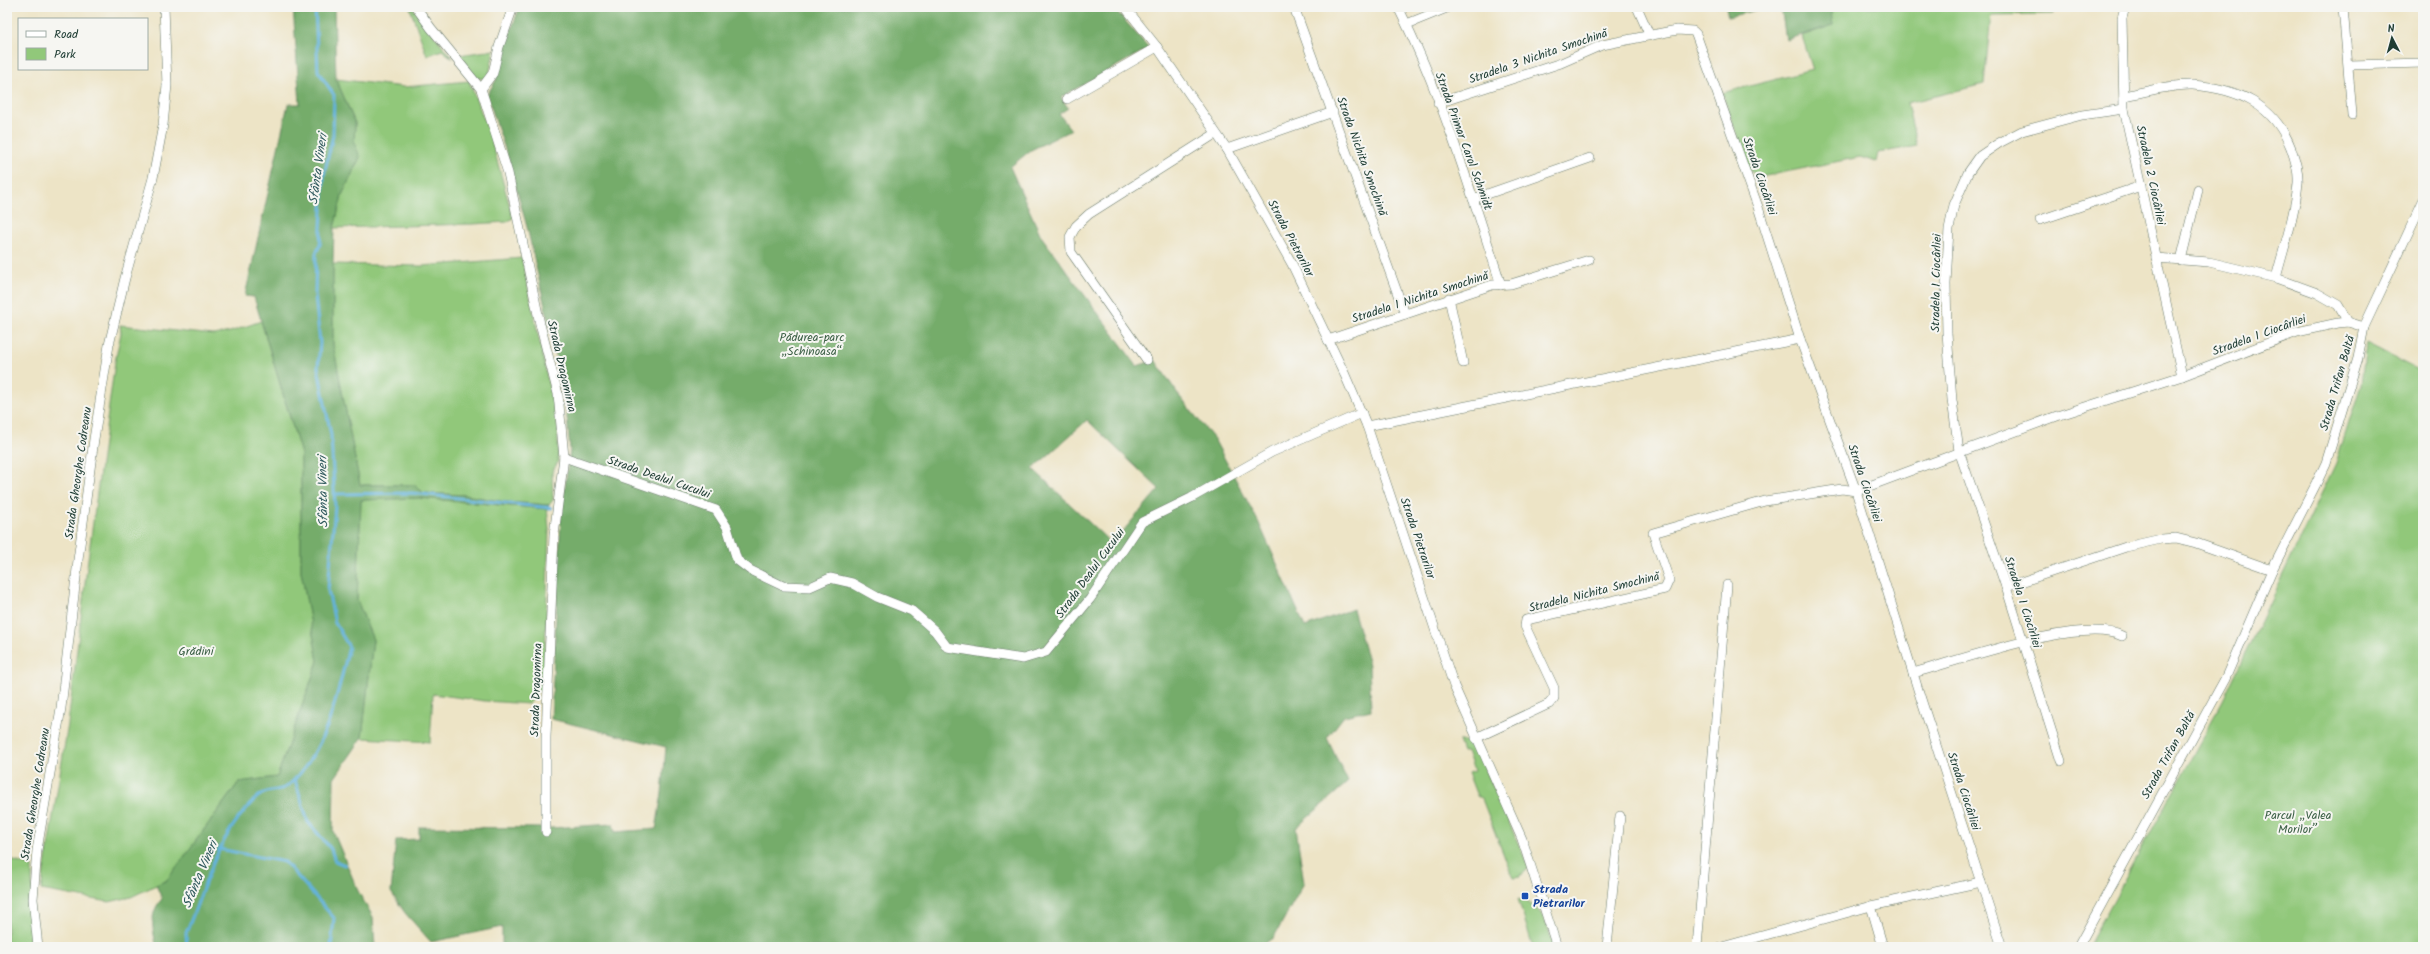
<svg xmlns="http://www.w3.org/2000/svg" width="2430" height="954" font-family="Kalam,sans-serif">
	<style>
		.green { fill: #91c87a; stroke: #588257 }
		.forest { fill: #74ac6a; stroke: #4a744f; fill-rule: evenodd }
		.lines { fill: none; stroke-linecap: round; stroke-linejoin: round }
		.stream { stroke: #63b3de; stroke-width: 3 }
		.street-casing { stroke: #677767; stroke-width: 10 }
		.street { stroke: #fff; stroke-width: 9 }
		.transit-dot { fill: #1a4fb4; stroke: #f6f6f2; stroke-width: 1.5 }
		.labels { text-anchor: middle; stroke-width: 4; stroke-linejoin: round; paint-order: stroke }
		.street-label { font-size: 12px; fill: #1f3d34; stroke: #f6f6f2 }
		.park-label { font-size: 12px; fill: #3c6046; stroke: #f6f6f2 }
		.transit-label { font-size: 12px; font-weight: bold; fill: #164399; stroke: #f6f6f2; text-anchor: start }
		.water-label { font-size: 13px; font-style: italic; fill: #305a5e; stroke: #f6f6f2 }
	</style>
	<rect width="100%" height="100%" fill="#f6f6f2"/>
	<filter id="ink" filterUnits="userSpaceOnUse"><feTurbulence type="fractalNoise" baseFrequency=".025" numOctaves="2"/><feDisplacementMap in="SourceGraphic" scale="8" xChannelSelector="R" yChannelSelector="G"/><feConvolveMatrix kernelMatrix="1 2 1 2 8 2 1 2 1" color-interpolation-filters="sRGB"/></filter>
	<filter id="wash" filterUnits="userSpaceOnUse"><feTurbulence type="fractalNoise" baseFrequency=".012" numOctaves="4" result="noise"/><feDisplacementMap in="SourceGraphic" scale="16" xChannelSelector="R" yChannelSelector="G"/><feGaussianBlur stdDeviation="0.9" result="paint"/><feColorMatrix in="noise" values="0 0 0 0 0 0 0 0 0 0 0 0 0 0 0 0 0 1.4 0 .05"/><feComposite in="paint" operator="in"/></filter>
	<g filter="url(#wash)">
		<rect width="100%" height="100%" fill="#ede4c6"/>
		<!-- green -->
		<g class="green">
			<polygon points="412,7 453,59 442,50 427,56 410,8"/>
			<polygon points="1830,7 2053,7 2054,14 1991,15 1984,84 1907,103 1917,146 1878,153 1876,162 1860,157 1761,177 1750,171 1722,93 1813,70 1802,36 1833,25"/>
			<polygon points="494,50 489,76 484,79 476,78 459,55"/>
			<polygon points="336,79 404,87 469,81 490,135 513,218 507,222 473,224 334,228 342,195 360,157 354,143 355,123"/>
			<polygon points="522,258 558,429 558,462 552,472 553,500 549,505 506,502 464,495 424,493 414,485 360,485 333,344 333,264 422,266"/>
			<polygon points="261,321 301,454 301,571 318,661 277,777 239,782 167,880 131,897 109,902 41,890 68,724 88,559 115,362 121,333 120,325 214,335 230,332"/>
			<polygon points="2366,344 2420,371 2423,365 2423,947 2088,947 2223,700 2336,463 2361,385"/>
			<polygon points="419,498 547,509 549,528 544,690 537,691 529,704 485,701 433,694 430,742 362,738 373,640 357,600 361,500"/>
			<polygon points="1459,741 1469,741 1476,748 1486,770 1529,868 1520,876 1513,877 1510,871 1482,799 1477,796 1468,773 1474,771 1467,751 1463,752"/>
			<polygon points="7,859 32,866 33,931 30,940 35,947 7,947"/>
			<path d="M1518,899C1545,907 1546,923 1554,947H1533Z"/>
		</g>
		<!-- forest -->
		<g class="forest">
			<path d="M293,7H334L336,79L355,123L354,143L360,157L342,195L334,228L333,264V344L360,485H414L424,493L464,495L506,502L549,505L547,509L419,498L361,500L357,600L373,640L362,738L334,779L333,831L358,891L373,917L375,947H157C152,929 149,913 162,899L156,885L167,880L239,782L277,777L318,661L301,571V454L254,297L245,296L288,104H300Z"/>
			<path d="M520,7H1113L1149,48L1061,97L1068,108L1059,114L1071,130L1031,150L1010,167L1041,236L1137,366L1155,360L1180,397L1214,439L1258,521L1305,627L1353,609L1369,665L1371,710L1344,716L1327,738L1348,782L1296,828L1304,883L1274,937L1260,947H502V927L431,942L405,913L391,892L396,840L419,839V827L551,828L613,824L615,832L656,829L662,793L666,747L551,719L561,516L570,450L565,395L527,227L508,158L487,95L496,80L503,50ZM1087,420L1159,489L1112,544L1033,469Z"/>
			<polygon points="1726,7 1768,7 1728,17"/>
			<polygon points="1781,7 1830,7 1833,25 1786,40"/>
		</g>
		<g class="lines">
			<!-- stream -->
			<g class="stream">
				<polyline points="335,494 412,493 551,508"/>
				<polyline points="295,780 308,822 331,849 335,861 345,865"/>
				<polyline points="219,849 285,862 334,918 331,947"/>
				<path d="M187,947L186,933C204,890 215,843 247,808C251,803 257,797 262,794C274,787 280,795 294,780C329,744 337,694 349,647L335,623L328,590L335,506L331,435L318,368L320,343L315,295L316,253L320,245L324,175L333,135L334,95L318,71L315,7"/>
			</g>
		</g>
	</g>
	<g filter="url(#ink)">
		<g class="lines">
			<defs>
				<g id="street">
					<polyline points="416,7 431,28 481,89 508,173 540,324 558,394 564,457 554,535 546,737 546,832"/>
					<polyline points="1125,7 1157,47 1227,149 1292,264 1345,375 1367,426 1454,686 1522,839 1557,947"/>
					<polyline points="1294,7 1405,314"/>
					<path d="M1398,7C1442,95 1471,192 1501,285"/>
					<polyline points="1637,7 1649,34"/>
					<polyline points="2125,7 2122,18 2124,109 2182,376"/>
					<polyline points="2343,7 2352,115"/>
					<polyline points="1407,24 1449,7"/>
					<polyline points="2350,65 2423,63"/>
					<polyline points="481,89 493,73 499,47 513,7"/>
					<path d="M2124,96C2146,92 2170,84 2193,85C2238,89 2274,104 2291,148C2295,159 2299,171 2298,183C2295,215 2284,247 2276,278"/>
					<polyline points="1067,99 1157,47"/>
					<polyline points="1438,103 1561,63 1602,45 1677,30 1693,31 1696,34 1758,207 1800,339 1856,491 1921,699 2002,947"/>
					<polyline points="1227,149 1333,112"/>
					<polyline points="1473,199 1590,158"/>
					<polyline points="2040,220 2141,186"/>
					<polyline points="2156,258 2209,262 2276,278 2317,293 2338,305 2348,322"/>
					<polyline points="2181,260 2198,190"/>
					<polyline points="1449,298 1463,363"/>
					<polyline points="1328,340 1492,285 1511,284 1589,260"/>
					<polyline points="1147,360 1071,252 1070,237 1076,226 1089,214 1215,134"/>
					<polyline points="1367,426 1800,339"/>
					<polyline points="564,457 716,510 727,527 737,560 750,570 783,586 810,587 830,578 852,583 877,597 912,611 935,631 947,647 1023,659 1046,652 1090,599 1142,522 1191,498 1272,452 1362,413"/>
					<polyline points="2006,587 2126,547 2161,539 2176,538 2196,543 2272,570"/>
					<path d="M1913,673C1958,661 2083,616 2122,636"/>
					<polyline points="1476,738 1549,704 1554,698 1554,688 1525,626 1526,620 1665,589 1669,580 1653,533 1765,501 1842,489 1856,491 2057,416 2182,376 2297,332 2338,323 2348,322 2364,327"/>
					<polyline points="2061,761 2006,587 1959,451 1952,400 1947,333 1946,284 1949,229 1954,205 1968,173 1980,156 1999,143 2022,131 2082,115 2124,109"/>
					<polyline points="1871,906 1981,882"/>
					<polyline points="38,947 33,899 37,850 61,708 78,560 94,439 109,345 125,278 153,178 163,125 167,85 164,7"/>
					<polyline points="1607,947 1620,816"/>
					<polyline points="1697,947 1727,585"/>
					<polyline points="1722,947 1871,906 1883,947"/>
					<polyline points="2078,947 2225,679 2272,570 2316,484 2326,463 2358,358 2364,327 2423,201"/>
				</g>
			</defs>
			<!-- street casing -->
			<use href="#street" class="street-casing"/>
			<!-- street -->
			<use href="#street" class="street"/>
		</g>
	</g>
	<!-- markers -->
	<rect class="transit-dot" x="1521" y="892" width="8" height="8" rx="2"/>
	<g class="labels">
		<!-- street labels -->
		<g class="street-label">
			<text transform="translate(1538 56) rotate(-19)" y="4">Stradela 3 Nichita Smochină</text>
			<text transform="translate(1464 141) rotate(70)" y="4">Strada Primar Carol Schmidt</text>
			<text transform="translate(1362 156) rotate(70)" y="4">Strada Nichita Smochină</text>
			<text transform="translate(2151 175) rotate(78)" y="4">Stradela 2 Ciocârliei</text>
			<text transform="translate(1760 176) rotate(71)" y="4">Strada Ciocârliei</text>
			<text transform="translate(1291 238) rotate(62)" y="4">Strada Pietrarilor</text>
			<text transform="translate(1936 283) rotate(-89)" y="4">Stradela 1 Ciocârliei</text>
			<text transform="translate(1420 297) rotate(-18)" y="4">Stradela 1 Nichita Smochină</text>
			<text transform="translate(2259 335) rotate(-20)" y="4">Stradela 1 Ciocârliei</text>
			<text transform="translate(562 366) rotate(77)" y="4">Strada Dragomirna</text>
			<text transform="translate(2337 383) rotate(-74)" y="4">Strada Trifan Baltă</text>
			<text transform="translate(78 473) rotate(-82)" y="4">Strada Gheorghe Codreanu</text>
			<text transform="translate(659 477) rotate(19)" y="4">Strada Dealul Cucului</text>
			<text transform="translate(1865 483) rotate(71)" y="4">Strada Ciocârliei</text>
			<text transform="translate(1418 538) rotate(71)" y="4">Strada Pietrarilor</text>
			<text transform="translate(1090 573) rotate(-54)" y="4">Strada Dealul Cucului</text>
			<text transform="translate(1594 592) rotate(-14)" y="4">Stradela Nichita Smochină</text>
			<text transform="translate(2023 602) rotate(72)" y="4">Stradela 1 Ciocîrliei</text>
			<text transform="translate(536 690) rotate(-88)" y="4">Strada Dragomirna</text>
			<text transform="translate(2168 755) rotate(-61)" y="4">Strada Trifan Baltă</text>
			<text transform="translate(1964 791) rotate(72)" y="4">Strada Ciocârliei</text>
			<text transform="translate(35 794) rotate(-81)" y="4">Strada Gheorghe Codreanu</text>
		</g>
		<!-- park labels -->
		<g class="park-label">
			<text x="812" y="341">Pădurea-parc<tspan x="812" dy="14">„Schinoasa“</tspan></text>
			<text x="196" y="655">Grădini</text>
			<text x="2298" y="819">Parcul „Valea<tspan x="2298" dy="14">Morilor”</tspan></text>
		</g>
		<!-- transit labels -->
		<g class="transit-label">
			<text x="1533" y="893">Strada<tspan x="1533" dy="14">Pietrarilor</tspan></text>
		</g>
		<!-- water labels -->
		<g class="water-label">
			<text transform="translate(317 169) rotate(-82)" y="5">Sfânta Vineri</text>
			<text transform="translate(322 492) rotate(-91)" y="5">Sfânta Vineri</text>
			<text transform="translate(199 874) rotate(-67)" y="5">Sfânta Vineri</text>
		</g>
	</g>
	<!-- margin -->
	<rect width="2430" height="954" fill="none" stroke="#f6f6f2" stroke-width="24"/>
	<!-- legend -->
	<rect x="18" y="18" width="130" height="52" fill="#f6f6f2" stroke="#a0aca6"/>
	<rect x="26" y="31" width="20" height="6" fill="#ffffff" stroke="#a0aca6"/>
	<text x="54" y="38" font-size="12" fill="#1f3d34">Road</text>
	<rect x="26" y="48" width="20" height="12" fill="#91c87a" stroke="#a0aca6"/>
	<text x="54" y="58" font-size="12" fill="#1f3d34">Park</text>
	<!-- north arrow -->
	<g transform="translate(2392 38) rotate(354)" stroke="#f6f6f2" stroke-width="3" paint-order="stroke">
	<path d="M0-3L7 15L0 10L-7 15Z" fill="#1f3d34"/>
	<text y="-6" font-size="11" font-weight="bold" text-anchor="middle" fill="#1f3d34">N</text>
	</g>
</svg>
